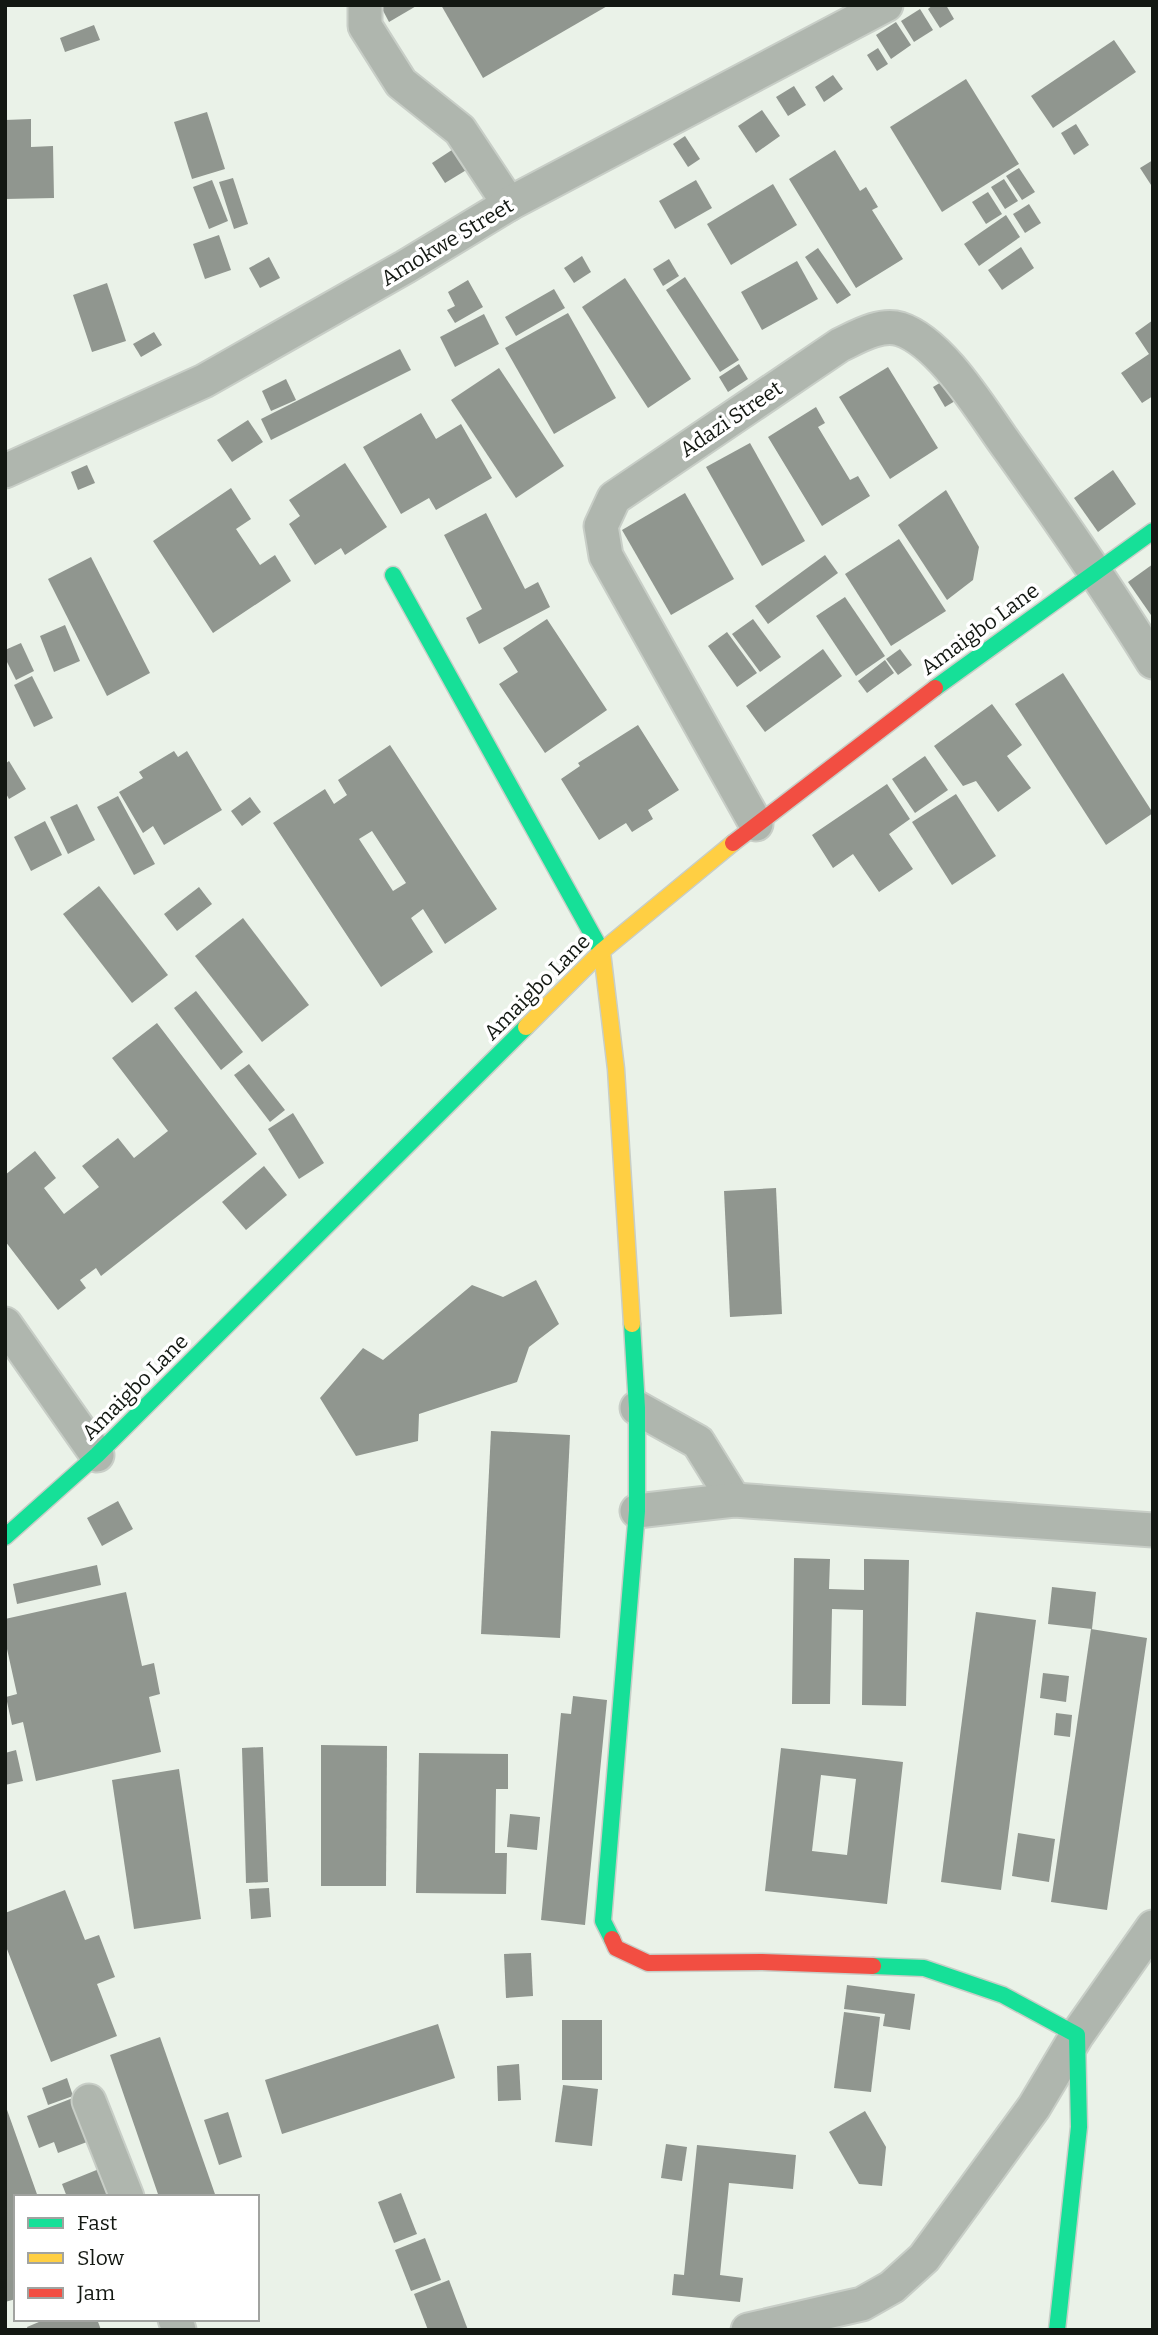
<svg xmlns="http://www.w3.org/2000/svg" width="1158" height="2335" font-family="Bitter,serif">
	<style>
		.building { fill: #90968f; fill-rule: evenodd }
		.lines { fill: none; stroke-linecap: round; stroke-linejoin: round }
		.street-casing { stroke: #c8cec7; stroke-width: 37 }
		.fast-casing { stroke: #c8cec7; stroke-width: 19 }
		.slow-casing { stroke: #c8cec7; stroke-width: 19 }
		.jam-casing { stroke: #c8cec7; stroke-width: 19 }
		.street { stroke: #afb6ae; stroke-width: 33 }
		.fast { stroke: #16e098; stroke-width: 16 }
		.slow { stroke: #ffcf43; stroke-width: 16 }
		.jam { stroke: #f24e42; stroke-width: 16 }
		.labels { text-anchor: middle; stroke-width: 7; stroke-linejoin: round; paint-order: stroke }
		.street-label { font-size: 21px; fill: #131812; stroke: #fff }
	</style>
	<rect width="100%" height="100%" fill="#eaf2e8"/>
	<!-- building -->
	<g class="building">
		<polygon points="380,5 418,5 389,22"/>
		<polygon points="441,5 609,5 483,78"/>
		<polygon points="933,5 946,5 954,19 940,28 928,9"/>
		<polygon points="920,9 933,30 914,42 901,21"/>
		<polygon points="896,22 911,45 891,59 876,35"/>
		<polygon points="94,25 100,40 65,52 60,38"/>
		<polygon points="1114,40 1136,72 1053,128 1031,96"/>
		<polygon points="878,48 888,64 877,71 867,55"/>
		<polygon points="833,75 843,89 824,102 815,87"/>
		<polygon points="966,79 1019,164 942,212 890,127"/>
		<polygon points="794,86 806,105 788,116 776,97"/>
		<polygon points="762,110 780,136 756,153 738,126"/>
		<polygon points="207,112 225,169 192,179 174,122"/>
		<polygon points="31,119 31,147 53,146 54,198 5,199 5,120"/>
		<polygon points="1076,124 1089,145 1074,155 1061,133"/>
		<polygon points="685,136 700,159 688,167 673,144"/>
		<polygon points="455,148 468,169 445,183 432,163"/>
		<polygon points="835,150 860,191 866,187 878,207 872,210 903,259 856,288 789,179"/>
		<polygon points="1153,160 1153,188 1140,168"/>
		<polygon points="1019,168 1035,192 1022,200 1006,176"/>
		<polygon points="233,178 248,224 234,229 219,182"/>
		<polygon points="1004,179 1018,201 1005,209 991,187"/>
		<polygon points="212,180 228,221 209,229 193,187"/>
		<polygon points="696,180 712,208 675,229 659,201"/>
		<polygon points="773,184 797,225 731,265 707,224"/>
		<polygon points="988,192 1002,214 986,224 972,202"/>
		<polygon points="1029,204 1041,223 1025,233 1013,214"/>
		<polygon points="1006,215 1020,237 979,266 964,244"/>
		<polygon points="219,235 231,270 205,279 193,244"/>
		<polygon points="1021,247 1034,268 1002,290 988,270"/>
		<polygon points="818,248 851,295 837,304 805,257"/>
		<polygon points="582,256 591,272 574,283 564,268"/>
		<polygon points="269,257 280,278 260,288 249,268"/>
		<polygon points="669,259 679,276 663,286 653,269"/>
		<polygon points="797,261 818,299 762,330 741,292"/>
		<polygon points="685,277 739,360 720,372 666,290"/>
		<polygon points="625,278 691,379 648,408 582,307"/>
		<polygon points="468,280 483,307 455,323 447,310 455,306 448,292"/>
		<polygon points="107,283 126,341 92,352 73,295"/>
		<polygon points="554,289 565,308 516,336 505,317"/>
		<polygon points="568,313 616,398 554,434 505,348"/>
		<polygon points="484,314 499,344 455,367 440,337"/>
		<polygon points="1153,320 1153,396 1142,403 1121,373 1149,354 1135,333"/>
		<polygon points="154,332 162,345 141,357 133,344"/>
		<polygon points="400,349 411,370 271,440 261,419"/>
		<polygon points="739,364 748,379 728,392 719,377"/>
		<polygon points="888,367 938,448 890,479 839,397"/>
		<polygon points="499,368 564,466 516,498 451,400"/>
		<polygon points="948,378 960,398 945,407 933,387"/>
		<polygon points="286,379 296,400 271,411 262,391"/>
		<polygon points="816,407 825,423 818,427 850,480 858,476 870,496 822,526 768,437"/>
		<polygon points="421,413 436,439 461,424 492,478 436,510 429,498 401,514 363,447"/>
		<polygon points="248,420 263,442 232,462 217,440"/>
		<polygon points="750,443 805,541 762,566 706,467"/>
		<polygon points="345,463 387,527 345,555 341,548 315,565 289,524 300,516 289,500"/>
		<polygon points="87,465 95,483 78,490 71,472"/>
		<polygon points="1113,470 1136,504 1098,532 1074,498"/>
		<polygon points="231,488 251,519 236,529 260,565 275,555 291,581 213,633 153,541"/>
		<polygon points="946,490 979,547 973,580 947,600 898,525"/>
		<polygon points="685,493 734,579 671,615 622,530"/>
		<polygon points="486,513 525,589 538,582 550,607 479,644 466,618 482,609 444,535"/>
		<polygon points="899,539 946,611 891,646 845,574"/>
		<polygon points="825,555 838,573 768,624 755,606"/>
		<polygon points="91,557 150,673 107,696 48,579"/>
		<polygon points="1153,564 1153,618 1128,582"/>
		<polygon points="845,597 885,656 856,676 816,616"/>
		<polygon points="547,619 607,710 545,753 499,684 518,672 503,648"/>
		<polygon points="753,619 781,657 760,672 732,634"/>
		<polygon points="65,625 80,661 54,672 40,636"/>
		<polygon points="727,632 757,673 737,687 708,646"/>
		<polygon points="21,643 34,671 16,680 5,658 5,650"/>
		<polygon points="823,649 842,676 765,732 746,706"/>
		<polygon points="900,649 912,665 898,675 886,659"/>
		<polygon points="885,660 894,673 867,693 858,681"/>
		<polygon points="1063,673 1153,813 1106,845 1015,704"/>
		<polygon points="32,676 53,718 34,727 14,685"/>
		<polygon points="992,704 1022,745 1007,756 1031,788 998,812 976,781 963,786 934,746"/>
		<polygon points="638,725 679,790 648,810 653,819 632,832 626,823 599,840 561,779 580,766 578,763"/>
		<path d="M390,745L497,909L445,944L423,909L411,918L433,952L381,987L273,823L325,789L334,804L347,795L338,780ZM372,831L406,883L393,891L359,839Z"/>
		<polygon points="174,751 178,757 187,751 222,810 164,845 153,826 143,833 119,792 143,778 139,772"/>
		<polygon points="925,756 948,790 915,813 892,779"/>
		<polygon points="9,761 26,789 9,799 5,792 5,764"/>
		<polygon points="887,784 910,819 889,834 913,869 879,892 853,854 833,868 812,835"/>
		<polygon points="956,794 996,856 952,885 912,822"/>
		<polygon points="118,796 155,864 134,875 97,807"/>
		<polygon points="250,797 261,812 242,826 231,811"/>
		<polygon points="77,804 95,840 68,854 50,817"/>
		<polygon points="45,821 62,855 31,871 14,837"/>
		<polygon points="99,886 168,975 132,1003 63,914"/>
		<polygon points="199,887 212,904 177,931 164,914"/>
		<polygon points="243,918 309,1005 262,1042 195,956"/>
		<polygon points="196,991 243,1052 221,1070 174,1008"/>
		<polygon points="157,1023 257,1154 101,1276 96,1268 80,1280 86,1288 58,1310 5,1241 5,1175 35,1151 56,1178 44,1188 64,1214 99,1187 82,1166 118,1138 134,1158 168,1131 112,1058"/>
		<polygon points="249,1064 285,1110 270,1122 234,1075"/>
		<polygon points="293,1113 324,1163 299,1179 268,1129"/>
		<polygon points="264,1166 287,1195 246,1230 222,1202"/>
		<polygon points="776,1188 782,1314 730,1317 724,1191"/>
		<polygon points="536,1280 559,1324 529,1347 517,1382 419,1414 418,1441 356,1456 320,1398 363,1348 383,1360 472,1285 503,1297"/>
		<polygon points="491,1431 570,1435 560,1638 481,1634"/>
		<polygon points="118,1501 133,1529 102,1546 87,1518"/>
		<polygon points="794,1558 830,1559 829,1589 864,1590 864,1559 909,1560 906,1706 862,1705 863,1610 832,1609 830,1704 792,1704"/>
		<polygon points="97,1565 101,1585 17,1604 13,1584"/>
		<polygon points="1052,1587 1096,1592 1092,1629 1048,1624"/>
		<polygon points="126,1592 142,1666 154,1663 160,1694 149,1697 161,1752 36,1781 23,1722 12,1725 6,1697 17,1694 5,1640 5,1619"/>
		<polygon points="976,1612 1036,1620 1001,1890 941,1882"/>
		<polygon points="1091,1629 1147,1638 1107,1910 1051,1902"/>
		<polygon points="1043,1673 1069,1676 1066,1702 1040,1698"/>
		<polygon points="573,1696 607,1700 585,1925 541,1920 561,1713 571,1714"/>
		<polygon points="1056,1713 1072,1715 1070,1737 1054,1735"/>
		<polygon points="321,1745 387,1746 386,1886 321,1886"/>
		<polygon points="263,1747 268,1882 246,1883 242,1748"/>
		<path d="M781,1748L903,1762L887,1904L765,1891ZM821,1775L856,1779L847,1855L812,1851Z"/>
		<polygon points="16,1750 23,1781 5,1785 5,1753"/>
		<polygon points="419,1753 508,1754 508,1789 496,1789 495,1853 507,1853 506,1894 416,1893"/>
		<polygon points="179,1769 201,1919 134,1929 112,1780"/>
		<polygon points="510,1814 540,1817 537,1850 507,1847"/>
		<polygon points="1018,1833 1055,1839 1049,1882 1012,1876"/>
		<polygon points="269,1888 271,1917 251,1919 249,1889"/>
		<polygon points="65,1890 85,1940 99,1935 115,1977 97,1984 117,2036 51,2062 5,1944 5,1913"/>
		<polygon points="531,1953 533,1996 506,1998 504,1954"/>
		<polygon points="847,1985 915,1994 910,2030 883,2026 885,2014 844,2009"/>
		<polygon points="844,2012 880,2017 871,2092 834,2088"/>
		<rect x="562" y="2020" width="40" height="60"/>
		<polygon points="438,2024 455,2078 282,2134 265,2080"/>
		<polygon points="160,2037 216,2197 159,2197 110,2055"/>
		<polygon points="519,2064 521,2100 498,2101 497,2066"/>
		<polygon points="67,2078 73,2096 48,2105 42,2088"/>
		<polygon points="563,2085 598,2089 592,2146 555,2142"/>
		<polygon points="83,2094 100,2137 58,2153 54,2142 39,2148 27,2116"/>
		<polygon points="6,2107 38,2197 16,2197 16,2299 5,2302"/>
		<polygon points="865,2111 886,2147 882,2186 859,2184 829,2132"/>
		<polygon points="228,2112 242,2157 219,2165 204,2120"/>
		<polygon points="666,2144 687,2147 682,2181 661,2178"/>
		<polygon points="697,2145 796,2155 793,2189 729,2183 720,2275 743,2278 740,2302 672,2295 674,2274 684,2275"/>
		<polygon points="99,2169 109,2197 67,2197 62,2184"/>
		<polygon points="401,2193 417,2234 394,2243 378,2202"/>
		<polygon points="425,2238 441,2280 411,2291 395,2250"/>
		<polygon points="449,2280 468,2330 428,2330 414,2294"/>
		<polygon points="46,2319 97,2319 101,2330 28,2330 27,2327"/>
	</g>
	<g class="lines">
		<defs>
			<g id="street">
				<polyline points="365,5 365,26 401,83 460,130 509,204"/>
				<polyline points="5,471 204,381 405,267 509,204 886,5"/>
				<path d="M756,824L606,556L601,526L614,498L840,345C857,337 880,323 900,329C943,343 984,415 1010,450C1060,520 1108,589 1153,662"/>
				<polyline points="5,1324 97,1455"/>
				<polyline points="637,1408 698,1442 734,1500"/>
				<polyline points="637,1511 734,1500 1153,1530"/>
				<polyline points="89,2101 127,2197"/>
				<polyline points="175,2319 179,2330"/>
				<polyline points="748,2330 862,2304 892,2287 924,2258 1034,2107 1077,2035 1153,1927"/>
			</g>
			<g id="fast">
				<polyline points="393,575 602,952"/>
				<polyline points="935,688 1153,531"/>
				<polyline points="5,1537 97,1455 526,1027"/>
				<polyline points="612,1939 603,1921 637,1511 637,1408 632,1324"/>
				<polyline points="873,1966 924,1968 1003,1995 1077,2035 1079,2127 1057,2330"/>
			</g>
			<g id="slow">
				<polyline points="602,952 616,1069 632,1324"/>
				<polyline points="526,1027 602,951 733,843"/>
			</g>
			<g id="jam">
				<polyline points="733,843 935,688"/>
				<polyline points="612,1939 616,1948 648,1963 762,1962 873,1966"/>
			</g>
		</defs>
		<!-- street casing -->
		<use href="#street" class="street-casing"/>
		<!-- fast casing -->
		<use href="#fast" class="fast-casing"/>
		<!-- slow casing -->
		<use href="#slow" class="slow-casing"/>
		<!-- jam casing -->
		<use href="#jam" class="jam-casing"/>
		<!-- street -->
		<use href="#street" class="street"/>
		<!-- fast -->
		<use href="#fast" class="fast"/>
		<!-- slow -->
		<use href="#slow" class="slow"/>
		<!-- jam -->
		<use href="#jam" class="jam"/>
	</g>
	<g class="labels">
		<!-- street labels -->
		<g class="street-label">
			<text transform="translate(447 242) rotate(-31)" y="7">Amokwe Street</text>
			<text transform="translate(731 419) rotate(-34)" y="7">Adazi Street</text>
			<text transform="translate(980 629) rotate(-36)" y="7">Amaigbo Lane</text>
			<text transform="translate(537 987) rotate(-45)" y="7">Amaigbo Lane</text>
			<text transform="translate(135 1387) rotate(-45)" y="7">Amaigbo Lane</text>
		</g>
	</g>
	<!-- border -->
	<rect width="1158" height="2335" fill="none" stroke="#131812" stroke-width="14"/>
	<!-- legend -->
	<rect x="14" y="2195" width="245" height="126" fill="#ffffff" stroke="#a1a3a0" stroke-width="2"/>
	<rect x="28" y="2218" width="35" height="10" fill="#16e098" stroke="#a1a3a0" stroke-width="2"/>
	<text x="77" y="2230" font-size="21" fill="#131812">Fast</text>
	<rect x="28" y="2253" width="35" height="10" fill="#ffcf43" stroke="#a1a3a0" stroke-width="2"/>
	<text x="77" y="2265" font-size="21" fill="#131812">Slow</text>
	<rect x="28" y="2288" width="35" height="10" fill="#f24e42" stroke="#a1a3a0" stroke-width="2"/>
	<text x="77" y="2300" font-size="21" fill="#131812">Jam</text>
</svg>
